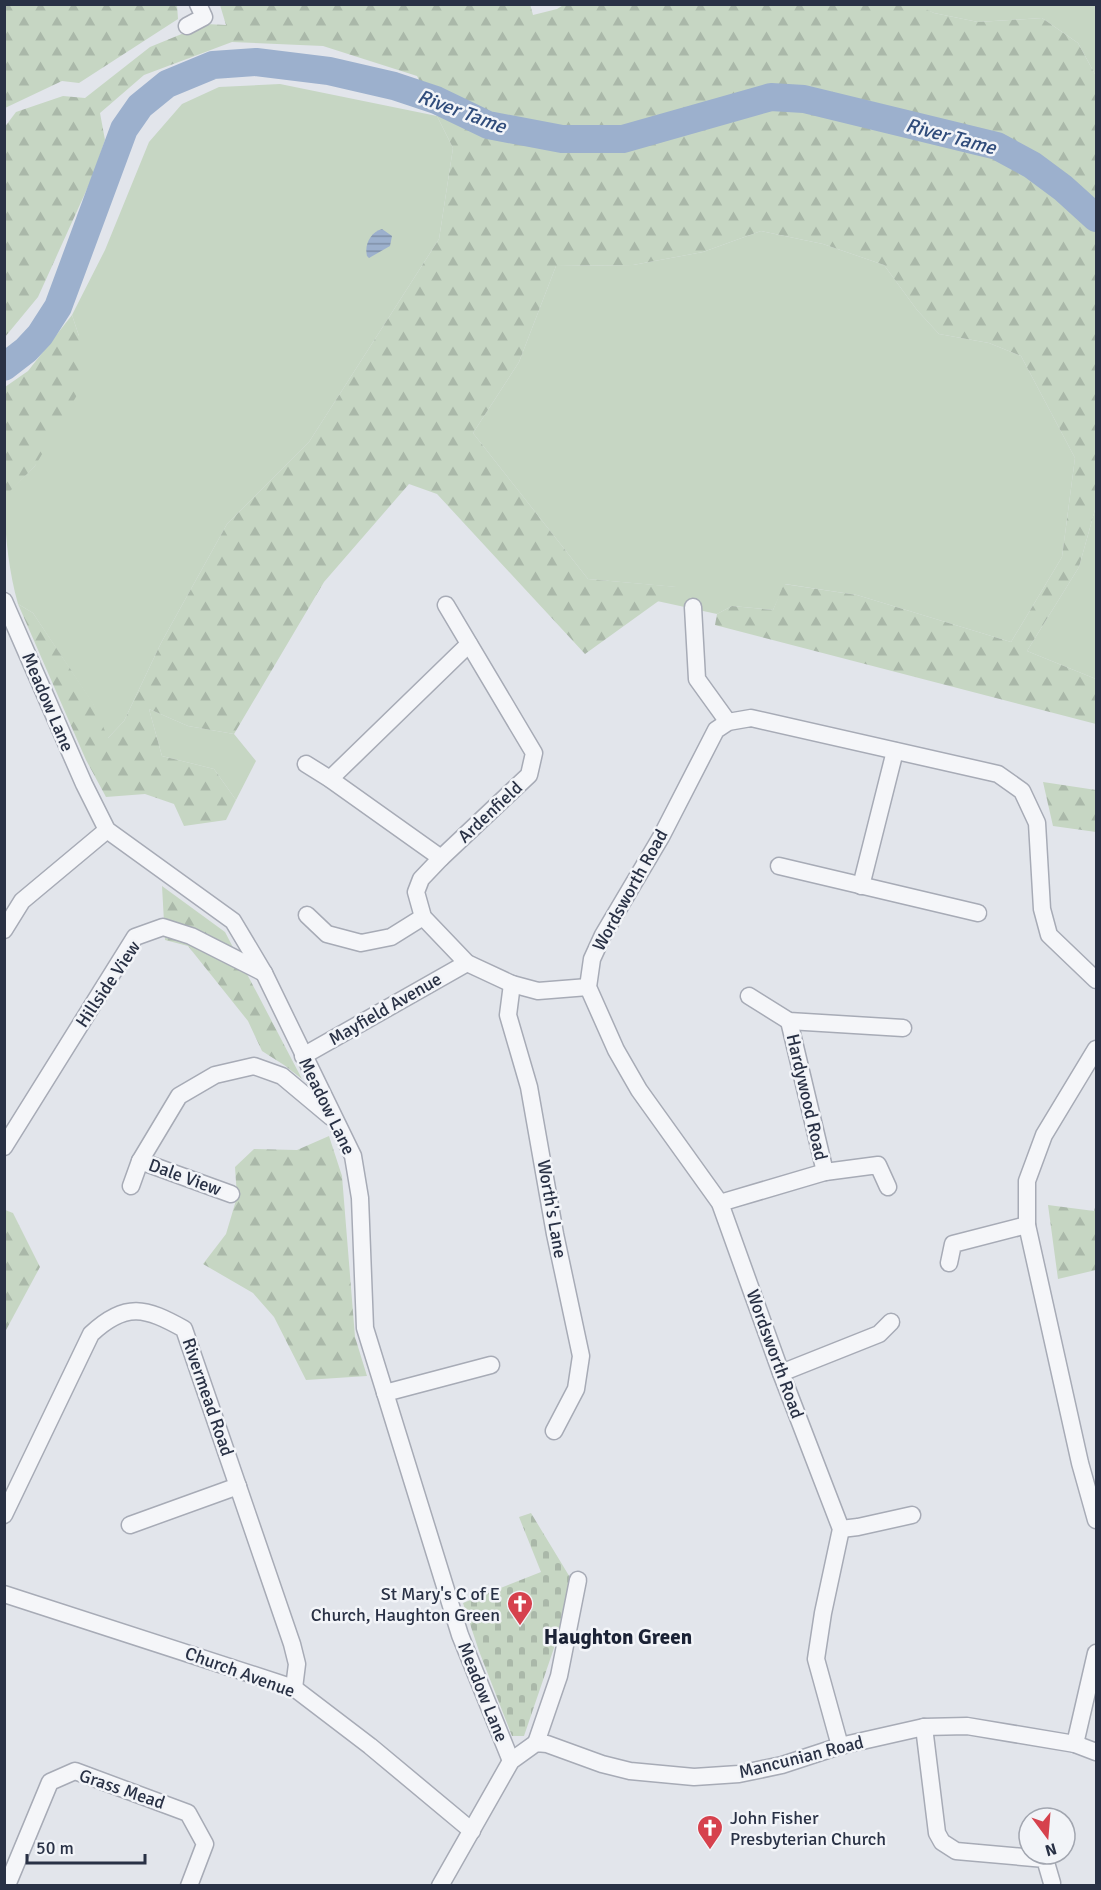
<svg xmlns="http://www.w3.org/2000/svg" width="1101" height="1890" font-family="Signika,sans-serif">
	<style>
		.green { fill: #c6d6c3 }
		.forest { fill: url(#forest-firs) }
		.cemetery { fill: url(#cemetery-stones) }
		.water { fill: url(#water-rules) }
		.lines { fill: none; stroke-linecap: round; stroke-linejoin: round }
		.river { stroke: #9cb0cd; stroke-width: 28 }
		.minor-casing { stroke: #a7abb6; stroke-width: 19 }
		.minor { stroke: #f5f6f9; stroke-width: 16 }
		.labels { text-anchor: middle; stroke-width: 5; stroke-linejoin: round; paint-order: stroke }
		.street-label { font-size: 18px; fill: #293145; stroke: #f2f4f8 }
		.poi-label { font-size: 18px; fill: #293145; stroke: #f2f4f8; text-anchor: end }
		.water-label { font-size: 20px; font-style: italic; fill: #304c7b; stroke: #f2f4f8 }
		.quarter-label { font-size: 21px; font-weight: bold; fill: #1b2235; stroke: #f2f4f8 }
	</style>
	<defs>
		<pattern id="forest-firs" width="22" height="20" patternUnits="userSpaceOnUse" patternTransform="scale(1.5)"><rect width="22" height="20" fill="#c6d6c3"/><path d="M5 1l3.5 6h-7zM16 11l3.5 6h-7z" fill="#aab8a9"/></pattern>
		<pattern id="cemetery-stones" width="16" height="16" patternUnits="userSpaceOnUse" patternTransform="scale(1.5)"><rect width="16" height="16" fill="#c6d6c3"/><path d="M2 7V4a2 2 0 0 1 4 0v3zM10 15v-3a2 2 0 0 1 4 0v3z" fill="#aab8a9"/></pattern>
		<pattern id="water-rules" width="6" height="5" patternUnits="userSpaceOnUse" patternTransform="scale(1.5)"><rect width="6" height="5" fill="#9cb0cd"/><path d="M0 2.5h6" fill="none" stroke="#7f90a8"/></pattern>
	</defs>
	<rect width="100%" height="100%" fill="#e2e5eb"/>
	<!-- green -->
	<g class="green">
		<polygon points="915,5 1096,5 1096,76 1078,43 1042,18 978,22 934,13"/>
		<path d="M280,84L437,116L453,148L439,239L309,442L227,524L161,643L124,721L107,739L93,704L33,613L18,604C8,568 5,533 4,496L35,466L79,336L72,315L105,250L149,142L182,104L219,87Z"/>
		<polygon points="761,231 823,244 884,265 917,310 939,334 989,343 1021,356 1075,458 1062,557 1011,642 857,595 785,584 773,610 732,606 717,614 657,601 676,587 588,579 473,433 519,362 556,266 633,265 703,252"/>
		<polygon points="1096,506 1096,679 1027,651 1079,567"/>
		<polygon points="149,709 188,726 234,734 256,761 236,800 214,769 162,756"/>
	</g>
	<!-- forest -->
	<g class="forest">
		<polygon points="530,4 533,15 557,9 565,4 915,4 934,13 978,22 1042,18 1078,43 1096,76 1096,506 1079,567 1027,651 1096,679 1096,724 715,625 717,614 732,606 773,610 784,584 857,595 1011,642 1062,557 1075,458 1021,356 989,343 939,334 917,310 884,265 823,244 761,231 703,252 633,265 556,266 519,362 473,433 588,579 678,587 585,654 437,494 409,484 324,582 234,734 188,726 149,709 162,756 214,769 236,800 226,820 184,826 174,804 145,794 106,797 86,760 18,604 33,613 93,703 108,738 124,721 161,643 227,524 309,442 439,239 453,148 417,76 323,46 232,42 144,75 100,113 105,140 92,178 38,297 5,337 4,128 16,112 63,96 85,98 150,47 206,24 226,25 220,5"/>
		<polygon points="4,5 177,5 178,19 79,83 62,81 5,108"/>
		<polygon points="72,315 79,336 83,385 35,466 5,496 5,387 28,371"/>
		<polygon points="1043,782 1096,790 1096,832 1053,826"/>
		<polygon points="162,886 225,932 302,1079 284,1065 262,1051 248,1021 188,946 165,940"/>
		<polygon points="329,1136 342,1176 355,1337 367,1376 306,1380 274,1317 253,1293 203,1264 226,1234 237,1197 235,1167 254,1149 297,1150"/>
		<polygon points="1096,1204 1096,1270 1058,1279 1048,1205 1094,1211"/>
		<polygon points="5,1210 13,1213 40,1267 5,1332"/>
	</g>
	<!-- cemetery -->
	<polygon class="cemetery" points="531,1513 571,1579 554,1648 524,1736 512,1736 479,1651 463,1603 541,1572 519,1517"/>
	<!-- water -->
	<path class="water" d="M382,229L392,236L390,246L369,258L367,256C364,244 371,232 382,229Z"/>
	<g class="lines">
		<!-- river -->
		<polyline class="river" points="4,367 26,350 40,335 58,307 124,129 140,106 167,84 213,65 256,62 329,71 394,86 436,100 488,125 562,139 623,139 771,97 804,99 997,146 1032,165 1063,188 1096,218"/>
		<defs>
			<g id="minor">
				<polyline points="187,26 204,17 198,4"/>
				<polyline points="4,601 84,784 107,830 233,921 264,973 353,1156 360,1198 365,1328 460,1635 511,1761"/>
				<polyline points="693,607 697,679 728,722"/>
				<polyline points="306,764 330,779 441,858 529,775 534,753 446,605"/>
				<polyline points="330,779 469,644"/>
				<polyline points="441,858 421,879 416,892 423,917 467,963 512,984 538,991 588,987"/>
				<polyline points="779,866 978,913"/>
				<polyline points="861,886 895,751"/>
				<polyline points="307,915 327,934 361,943 391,937 423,917"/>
				<polyline points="4,930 22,901 107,830"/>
				<polyline points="512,984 508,1015 529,1087 555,1234 581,1356 576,1389 554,1431"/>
				<polyline points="749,996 789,1021 903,1028"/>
				<polyline points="789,1021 825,1172"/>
				<polyline points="1096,1049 1044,1135 1027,1181 1027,1225 1080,1463 1096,1520"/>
				<polyline points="303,1056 467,963"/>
				<polyline points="4,1147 135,937 163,927 191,936 264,973"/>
				<polyline points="140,1161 231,1194"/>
				<polyline points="131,1186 140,1161 179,1096 215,1075 254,1066 282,1076 331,1117"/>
				<polyline points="720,1203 825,1172 878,1165 888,1187"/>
				<polyline points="949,1263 953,1244 1027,1225"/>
				<polyline points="781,1373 879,1334 891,1322"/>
				<polyline points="385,1393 491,1365"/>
				<path d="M4,1515L91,1334C126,1301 146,1308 184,1329L292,1644L297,1664L294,1688"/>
				<polyline points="130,1525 238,1486"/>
				<polyline points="841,1529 858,1527 912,1515"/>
				<polyline points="4,1594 294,1688 370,1746 472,1831"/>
				<polyline points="924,1727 937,1833 942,1842 956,1851 1045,1859 1052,1883"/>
				<polyline points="536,1743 559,1676 578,1580"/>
				<polyline points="1075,1744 1096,1653"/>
				<polyline points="840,1746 816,1659 823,1613 841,1529 781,1373 720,1203 639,1090 616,1050 588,987 592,959 603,935 661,837 716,730 728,722 751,718 998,774 1022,791 1037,823 1042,909 1049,935 1096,980"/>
				<polyline points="8,1883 50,1782 75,1771 188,1813 205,1844 189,1886"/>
				<polyline points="440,1886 511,1761 536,1743 547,1744 602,1764 630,1771 694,1777 739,1774 782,1765 840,1746 924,1727 967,1726 1075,1744 1096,1752"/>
			</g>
		</defs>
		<!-- minor casing -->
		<use href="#minor" class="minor-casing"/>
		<!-- minor -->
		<use href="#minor" class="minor"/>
	</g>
	<!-- icons -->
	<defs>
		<symbol id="church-pin" viewBox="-11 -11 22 30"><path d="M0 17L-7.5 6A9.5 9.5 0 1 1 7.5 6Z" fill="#d6414d" stroke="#f2f4f8"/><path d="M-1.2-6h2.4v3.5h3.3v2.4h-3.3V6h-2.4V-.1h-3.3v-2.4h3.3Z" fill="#fff"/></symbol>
	</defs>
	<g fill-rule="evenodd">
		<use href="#church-pin" x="505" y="1589" width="30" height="40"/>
		<use href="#church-pin" x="695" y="1813" width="30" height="40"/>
	</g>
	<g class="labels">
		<!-- street labels -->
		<g class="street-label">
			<text transform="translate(48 702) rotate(67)" y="6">Meadow Lane</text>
			<text transform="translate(490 812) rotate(-43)" y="6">Ardenfield</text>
			<text transform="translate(630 890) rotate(-61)" y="6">Wordsworth Road</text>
			<text transform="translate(108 984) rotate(-56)" y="6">Hillside View</text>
			<text transform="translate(385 1009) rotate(-30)" y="6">Mayfield Avenue</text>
			<text transform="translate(807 1097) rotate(77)" y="6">Hardywood Road</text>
			<text transform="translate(327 1106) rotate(64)" y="6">Meadow Lane</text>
			<text transform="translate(185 1177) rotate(20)" y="6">Dale View</text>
			<text transform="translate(552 1209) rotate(80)" y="6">Worth's Lane</text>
			<text transform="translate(775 1354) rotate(70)" y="6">Wordsworth Road</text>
			<text transform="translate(208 1397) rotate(71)" y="6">Rivermead Road</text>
			<text transform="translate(240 1672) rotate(20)" y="6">Church Avenue</text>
			<text transform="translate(483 1692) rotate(68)" y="6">Meadow Lane</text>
			<text transform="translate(801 1757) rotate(-14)" y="6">Mancunian Road</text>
			<text transform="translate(122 1789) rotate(19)" y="6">Grass Mead</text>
		</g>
		<!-- poi labels -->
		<g class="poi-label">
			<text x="500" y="1600">St Mary's C of E<tspan x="500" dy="21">Church, Haughton Green</tspan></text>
			<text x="730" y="1824" text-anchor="start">John Fisher<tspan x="730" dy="21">Presbyterian Church</tspan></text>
		</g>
		<!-- water labels -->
		<g class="water-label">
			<text transform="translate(462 111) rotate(20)" y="7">River Tame</text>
			<text transform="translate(951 136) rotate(15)" y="7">River Tame</text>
		</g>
		<!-- quarter labels -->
		<g class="quarter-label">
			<text x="618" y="1644">Haughton Green</text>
		</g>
	</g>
	<!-- border -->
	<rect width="1101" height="1890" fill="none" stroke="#293145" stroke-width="12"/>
	<!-- north arrow -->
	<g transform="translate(1047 1836) rotate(164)"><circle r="28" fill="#f2f4f8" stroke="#a2a6b0" stroke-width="1.5"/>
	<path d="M0-4.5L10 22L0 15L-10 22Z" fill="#d6414d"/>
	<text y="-9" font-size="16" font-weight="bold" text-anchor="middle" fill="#293145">N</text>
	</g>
	<!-- scale -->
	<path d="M27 1854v9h118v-9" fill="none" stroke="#293145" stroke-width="3"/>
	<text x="36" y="1854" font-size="18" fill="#293145" stroke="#f2f4f8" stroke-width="4.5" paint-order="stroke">50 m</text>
</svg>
